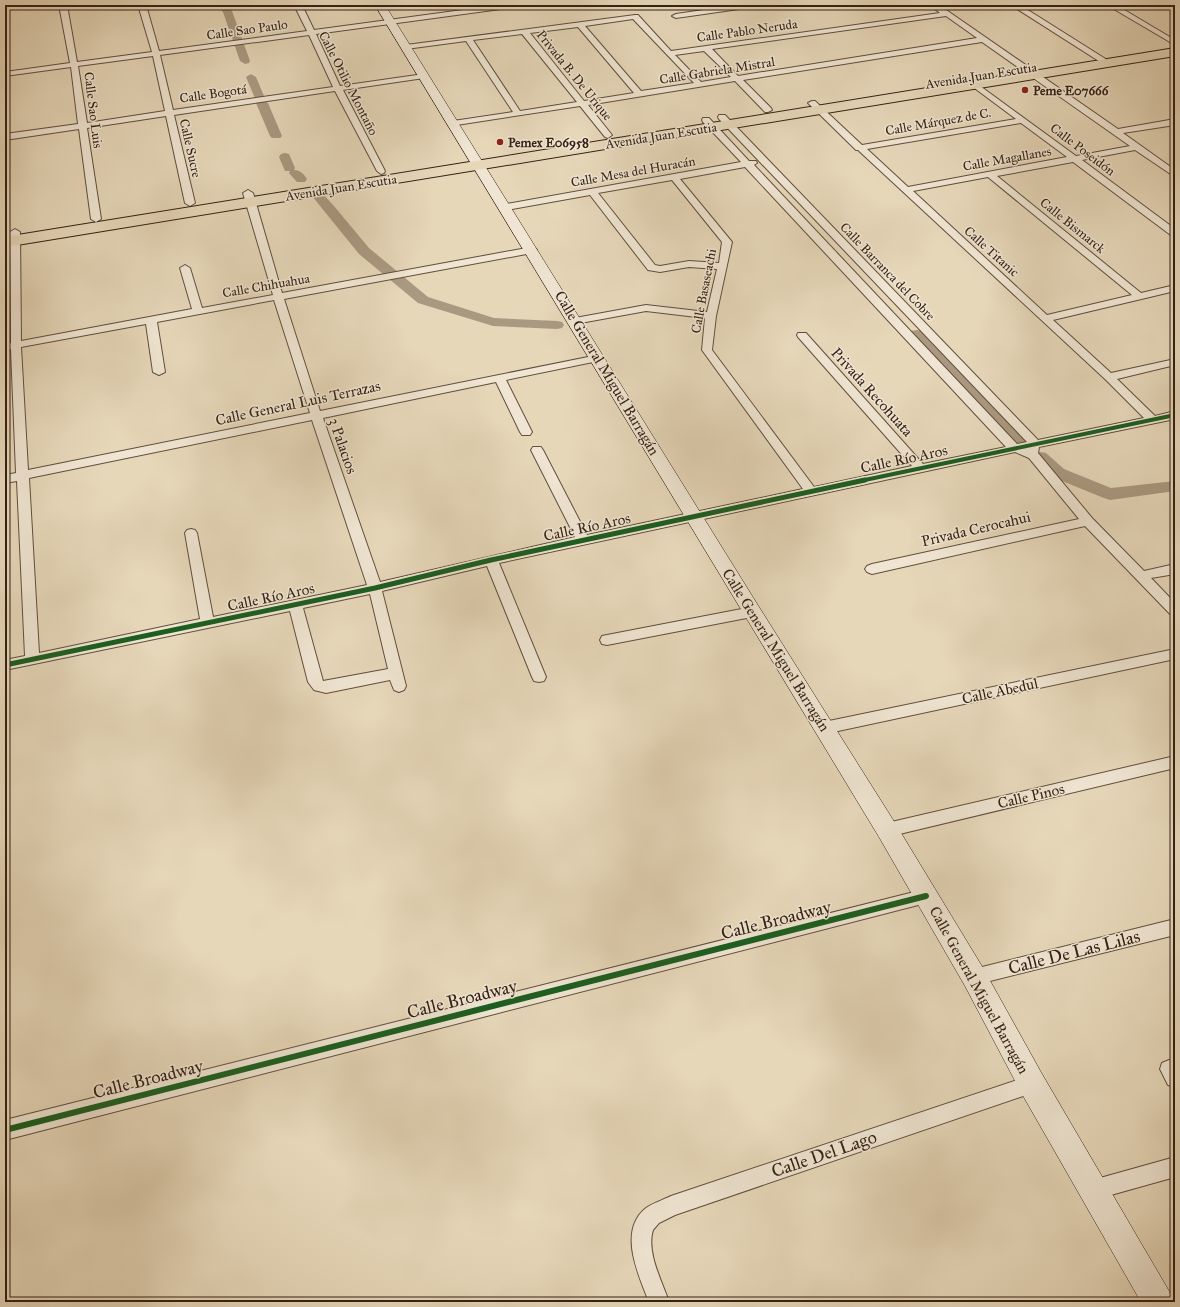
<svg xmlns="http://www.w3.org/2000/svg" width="1180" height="1307" font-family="'IM FELL Great Primer',serif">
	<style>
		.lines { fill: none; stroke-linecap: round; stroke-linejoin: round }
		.canal { fill: #aa9981; fill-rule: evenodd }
		.minor-casing { stroke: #614e3d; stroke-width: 2 }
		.secondary-casing { stroke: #352114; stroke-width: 1 }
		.primary-casing { stroke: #352114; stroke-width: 2 }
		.minor { fill: #efe5d2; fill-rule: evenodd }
		.secondary { fill: #efe5d2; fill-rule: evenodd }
		.primary { fill: #e6d7b9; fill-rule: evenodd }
		.cycleway-far2-casing { stroke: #efe5d2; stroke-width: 6 }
		.cycleway-far1-casing { stroke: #efe5d2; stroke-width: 8 }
		.cycleway-casing { stroke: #efe5d2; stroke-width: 9 }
		.cycleway-far2 { stroke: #1b5e20; stroke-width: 4 }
		.cycleway-far1 { stroke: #1b5e20; stroke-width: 5 }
		.cycleway { stroke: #1b5e20; stroke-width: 6 }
		.poi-dot { fill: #8f2418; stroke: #efe5d2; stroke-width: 1.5 }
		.labels { text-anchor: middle; stroke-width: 3; stroke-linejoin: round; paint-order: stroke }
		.far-street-label { font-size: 13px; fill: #352114; stroke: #efe5d2 }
		.far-poi-label { font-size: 13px; font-weight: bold; fill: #352114; stroke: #efe5d2; text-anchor: start }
		.street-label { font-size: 15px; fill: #352114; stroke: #efe5d2 }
		.near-street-label { font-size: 18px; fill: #352114; stroke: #efe5d2 }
	</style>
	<rect width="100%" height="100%" fill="#e6d7b9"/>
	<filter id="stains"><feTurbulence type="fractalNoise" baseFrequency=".005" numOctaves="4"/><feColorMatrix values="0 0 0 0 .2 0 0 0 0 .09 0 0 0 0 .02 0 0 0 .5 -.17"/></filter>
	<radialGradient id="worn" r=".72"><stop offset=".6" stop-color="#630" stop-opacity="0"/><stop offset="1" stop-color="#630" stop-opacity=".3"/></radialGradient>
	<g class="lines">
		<!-- canal -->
		<g class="canal">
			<polygon points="215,5 226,5 232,11 250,61 249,63 245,64 240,61 223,12"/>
			<polygon points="251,74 256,77 264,96 263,98 255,98 254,96 246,77"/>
			<polygon points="262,100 268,103 282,136 280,138 272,138 270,136 256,103"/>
			<path d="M285,153L289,154L295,168L294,170C300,170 304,174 307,179L305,182H297L289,173L290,171H285L279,157L281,154Z"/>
			<polygon points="318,192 322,193 334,206 369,248 428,297 494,318 557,321 562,322 564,325 562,328 557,329 493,326 418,303 359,254 312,196 314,193"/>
			<polygon points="918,330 923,331 1010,422 1032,441 1034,445 1032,449 1026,450 1020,449 998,428 914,338 909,337 907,334 909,331"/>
			<polygon points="1040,452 1046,453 1064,469 1111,488 1175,481 1175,491 1110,500 1104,498 1052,477 1032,457 1034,453"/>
		</g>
		<defs>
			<g id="minor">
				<path d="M59,5H67L77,62L152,52L138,5H146L159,51L307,31L294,5H302L314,30L500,5H520L516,7L316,34L340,86L424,74L428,76L424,78L343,90L385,171L384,173L381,174L377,171L335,91L174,115L195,203L190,206L185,203L166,116L87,128L101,219L96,222L91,219L79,129L5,140V134L78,124L71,67L5,76V72L70,63ZM309,35L333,87L173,110L160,55ZM153,56L165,111L87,123L78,66Z"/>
				<polygon points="738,5 757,5 753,7 676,18 672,16 676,14"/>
				<path d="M930,5H939L1118,129L1175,119V125L1123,133L1175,170V177L1135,150L1082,160L1175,229V237L1172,236L1073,162L997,176L1141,293L1175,285V291L1053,320L1111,373L1175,359V365L1117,379L1155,416L1175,411V419L1039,447L1038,453L1092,518L1144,571L1175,564V574L1151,578L1175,603V616L1170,614L1085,526L872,574L867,572L865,569L867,566L872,564L1079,519L1029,458L1015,452L499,563L546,677L544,681L539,682L534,681L532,677L487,566L382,591L406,686L404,690L399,692L394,690L390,680L326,693L314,690L308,682L290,611L5,670V660L25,656L17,481L5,483V475L16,473L11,349L5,350V344L11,343L10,232L15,229L20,232L21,341L192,309L180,268L185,265L190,268L202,308L273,295L243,193L248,190L253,193L282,293L532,247L535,248L537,250L535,252L532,253L284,299L320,411L598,355L603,358L598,361L506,380L532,432L530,435H522L520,432L496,382L323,418L380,582L575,537L531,450L533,447H541L543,450L587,535L803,489L702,350L705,318L646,311L575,324L570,321L575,318L646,305L707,312L717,269L689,267L660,272L648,270L590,195L506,210L501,207L506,204L741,162L703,122L702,120L703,118H709L749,161H756L757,163L754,165L1017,444L1027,442L719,119L718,117L719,115H725L1038,440L1144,418L1105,379L858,150H856L808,103L812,101H815L862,145L1016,119L973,87V83H976L1076,156L1130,146L982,42L743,80L771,108L772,110L768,112H765L735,81L588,105L612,135L608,138L605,137L580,106L450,126L449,124L453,121L513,112L466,41L406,49L402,47L406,45L635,15H638L671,51L940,13ZM946,16L977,38L738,76L712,49ZM633,19L694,83L641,91L585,26ZM578,27L634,93L584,101L530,33ZM522,34L577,102L520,111L473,40ZM704,51L731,77L701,82L675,55ZM1021,123L1067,157L908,187L867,149ZM745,167L1006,447L923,464L806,333H798L797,335L798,337L912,466L814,487L712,350L716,316L732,242L680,179ZM988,177L1132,295L1047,315L913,191ZM672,180L722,242L719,263L689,261L660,266L655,265L598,193ZM274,300L310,413L28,470L21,347L146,324L153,372L159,375L165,372L157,322ZM312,420L367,585L213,617L197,533L195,530L191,529L187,530L185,533L200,619L39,653L29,478ZM370,594L388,669L323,681L303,608Z"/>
				<polygon points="1011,5 1020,5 1112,63 1111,65 1105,65"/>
				<polygon points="1107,5 1116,5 1175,40 1175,45"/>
				<polygon points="752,607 757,608 759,612 757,616 607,645 602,644 600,640 602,636 607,635"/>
				<polygon points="1175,649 1175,659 824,734 819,732 817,728 819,724 824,722"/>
				<polygon points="1175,756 1175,768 887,837 881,835 879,830 881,825 887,823"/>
				<polygon points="926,889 932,891 934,896 932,901 926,903 5,1140 5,1120"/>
				<polygon points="1175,919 1175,935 974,985 968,983 965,977 968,971 974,969"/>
				<polygon points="1169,1060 1175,1062 1175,1087 1168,1085 1160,1069 1162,1063"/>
				<path d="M1032,1075L1039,1077L1041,1084L1039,1091L1032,1093L675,1215L659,1223L653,1230C646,1252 662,1281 669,1302H649C639,1276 617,1231 646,1208C653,1203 663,1200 671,1196Z"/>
				<polygon points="1175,1157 1175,1177 1093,1200 1086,1197 1083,1190 1086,1183 1093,1180"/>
			</g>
			<polygon id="secondary" points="375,5 385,5 759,607 895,823 983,968 1042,1074 1169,1291 1174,1302 1141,1302 1022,1094 965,986 879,837"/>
			<polygon id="primary" points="1175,48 1175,56 5,247 5,237"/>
		</defs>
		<!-- minor casing -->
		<use href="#minor" class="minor-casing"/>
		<!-- secondary casing -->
		<use href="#secondary" class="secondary-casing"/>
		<!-- primary casing -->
		<use href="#primary" class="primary-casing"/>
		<!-- minor -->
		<use href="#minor" class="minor"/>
		<!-- secondary -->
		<use href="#secondary" class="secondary"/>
		<!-- primary -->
		<use href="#primary" class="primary"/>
		<defs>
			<polyline id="cycleway-far2" points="860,481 1175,415"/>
			<polyline id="cycleway-far1" points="5,665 375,588 491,560 865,480"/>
			<polyline id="cycleway" points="5,1130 926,896"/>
		</defs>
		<!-- cycleway-far2 casing -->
		<use href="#cycleway-far2" class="cycleway-far2-casing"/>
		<!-- cycleway-far1 casing -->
		<use href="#cycleway-far1" class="cycleway-far1-casing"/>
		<!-- cycleway casing -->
		<use href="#cycleway" class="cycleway-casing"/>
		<!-- cycleway-far2 -->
		<use href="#cycleway-far2" class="cycleway-far2"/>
		<!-- cycleway-far1 -->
		<use href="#cycleway-far1" class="cycleway-far1"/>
		<!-- cycleway -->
		<use href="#cycleway" class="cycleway"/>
	</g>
	<!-- markers -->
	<g class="poi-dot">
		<circle cx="1025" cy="90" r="4"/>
		<circle cx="500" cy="142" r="4"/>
	</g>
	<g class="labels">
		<!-- far-street labels -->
		<g class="far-street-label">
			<text transform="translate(247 29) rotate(-8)" y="5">Calle Sao Paulo</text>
			<text transform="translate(747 30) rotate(-8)" y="5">Calle Pablo Neruda</text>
			<text transform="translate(717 70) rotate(-9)" y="5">Calle Gabriela Mistral</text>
			<text transform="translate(575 75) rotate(51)" y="5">Privada B. De Urique</text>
			<text transform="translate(981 75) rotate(-9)" y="5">Avenida Juan Escutia</text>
			<text transform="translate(349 83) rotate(63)" y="5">Calle Otilio Montaño</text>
			<text transform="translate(213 93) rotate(-8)" y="5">Calle Bogotá</text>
			<text transform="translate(94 110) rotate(83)" y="5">Calle Sao Luis</text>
			<text transform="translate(938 121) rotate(-10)" y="5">Calle Márquez de C.</text>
			<text transform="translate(661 135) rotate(-9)" y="5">Avenida Juan Escutia</text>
			<text transform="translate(191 148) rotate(77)" y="5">Calle Sucre</text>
			<text transform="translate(1083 149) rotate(37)" y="5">Calle Poseidón</text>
			<text transform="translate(1007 158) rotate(-10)" y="5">Calle Magallanes</text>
			<text transform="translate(633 171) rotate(-10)" y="5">Calle Mesa del Huracán</text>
			<text transform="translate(341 187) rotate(-9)" y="5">Avenida Juan Escutia</text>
			<text transform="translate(1073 225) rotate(39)" y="5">Calle Bismarck</text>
			<text transform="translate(992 251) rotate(42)" y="5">Calle Titanic</text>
			<text transform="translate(888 271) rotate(46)" y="5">Calle Barranca del Cobre</text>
			<text transform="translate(266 285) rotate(-10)" y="5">Calle Chihuahua</text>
			<text transform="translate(703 291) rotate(-79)" y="5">Calle Basaseachi</text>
		</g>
		<!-- far-poi labels -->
		<g class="far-poi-label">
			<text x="1033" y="95">Peme E07666</text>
			<text x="508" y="147">Pemex E06958</text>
		</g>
		<!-- street labels -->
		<g class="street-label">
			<text transform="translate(607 373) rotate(59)" y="5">Calle General Miguel Barragán</text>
			<text transform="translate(872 392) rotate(48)" y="5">Privada Recohuata</text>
			<text transform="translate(298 403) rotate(-12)" y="5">Calle General Luis Terrazas</text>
			<text transform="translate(343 446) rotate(71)" y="5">3 Palacios</text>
			<text transform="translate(904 459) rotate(-12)" y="5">Calle Río Aros</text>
			<text transform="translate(587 527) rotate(-12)" y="5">Calle Río Aros</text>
			<text transform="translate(976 529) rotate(-13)" y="5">Privada Cerocahui</text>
			<text transform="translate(271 597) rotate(-12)" y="5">Calle Río Aros</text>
			<text transform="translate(776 650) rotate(58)" y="5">Calle General Miguel Barragán</text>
			<text transform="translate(1000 691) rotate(-12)" y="5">Calle Abedul</text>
			<text transform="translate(1031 796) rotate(-13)" y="5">Calle Pinos</text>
			<text transform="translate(979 990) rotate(61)" y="5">Calle General Miguel Barragán</text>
		</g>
		<!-- near-street labels -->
		<g class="near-street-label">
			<text transform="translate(776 920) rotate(-14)" y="6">Calle Broadway</text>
			<text transform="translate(1074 952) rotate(-14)" y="6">Calle De Las Lilas</text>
			<text transform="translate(462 999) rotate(-14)" y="6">Calle Broadway</text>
			<text transform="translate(148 1079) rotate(-14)" y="6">Calle Broadway</text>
			<text transform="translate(824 1154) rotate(-19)" y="6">Calle Del Lago</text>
		</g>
	</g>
	<!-- margin -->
	<rect width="1180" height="1307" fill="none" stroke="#e6d7b9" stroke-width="20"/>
	<rect x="6" y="6" width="1168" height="1295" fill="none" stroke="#352114" stroke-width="2"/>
	<rect x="10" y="10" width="1160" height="1287" fill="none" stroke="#352114"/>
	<rect width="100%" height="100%" filter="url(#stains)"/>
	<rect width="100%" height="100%" fill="url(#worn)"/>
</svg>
